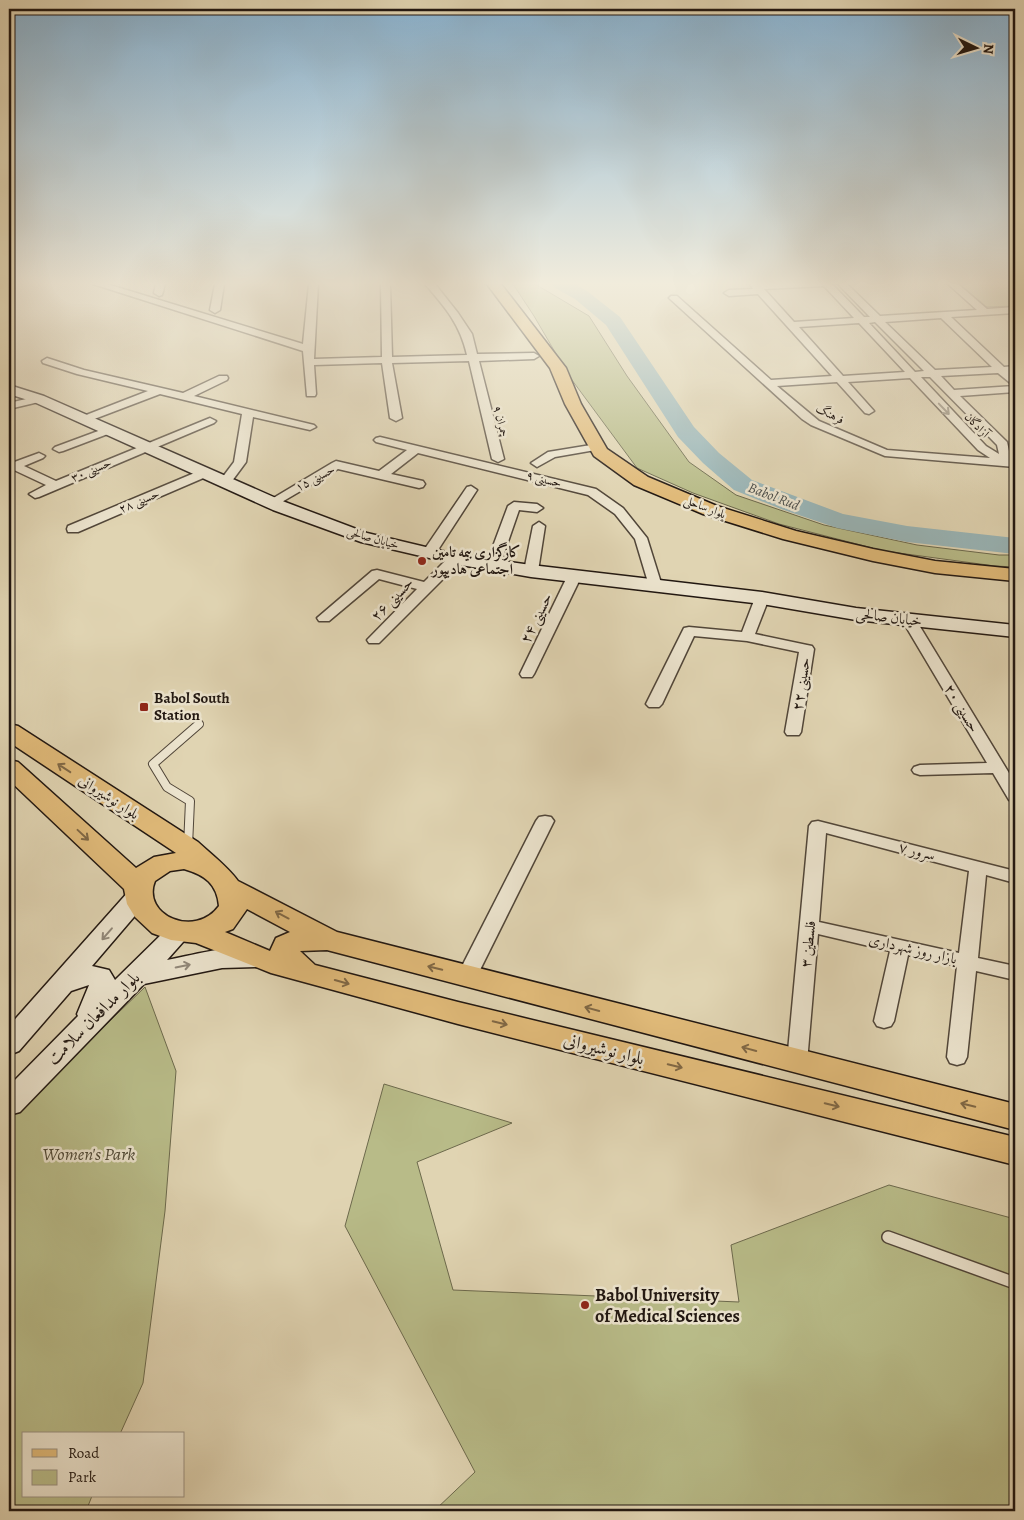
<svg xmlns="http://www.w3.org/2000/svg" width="1024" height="1520" font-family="Alegreya,Amiri,serif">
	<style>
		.green { fill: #b8bb88; stroke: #6c694c }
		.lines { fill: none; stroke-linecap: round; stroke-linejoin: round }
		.river { fill: #99b5b7; fill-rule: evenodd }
		.lane-far1-casing { stroke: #514639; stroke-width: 10 }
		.lane-casing { stroke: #514639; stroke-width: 14 }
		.street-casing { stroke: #514639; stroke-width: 3 }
		.secondary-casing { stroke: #211711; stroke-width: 3 }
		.primary-casing { stroke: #211711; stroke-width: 3 }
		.lane-far1 { stroke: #ebe3cd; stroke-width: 8 }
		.lane { stroke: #ebe3cd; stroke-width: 11 }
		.street { fill: #ebe3cd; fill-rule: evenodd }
		.secondary { fill: #ebe3cd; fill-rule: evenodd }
		.primary { fill: #e0ba79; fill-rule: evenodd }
		.oneway { stroke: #908778 }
		.oneway2 { stroke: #806845 }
		.poi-dot { fill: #8f2418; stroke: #ebe3cd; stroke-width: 2 }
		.labels { text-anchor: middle; stroke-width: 5; stroke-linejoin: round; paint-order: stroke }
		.far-street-label { font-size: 12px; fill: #211711; stroke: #ebe3cd }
		.far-water-label { font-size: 14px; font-style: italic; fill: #4b4e4b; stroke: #ebe3cd }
		.poi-label { font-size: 15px; font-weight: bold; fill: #211711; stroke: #ebe3cd; text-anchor: start }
		.street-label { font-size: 15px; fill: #211711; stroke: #ebe3cd }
		.near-street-label { font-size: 18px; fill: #211711; stroke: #ebe3cd }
		.near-park-label { font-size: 18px; font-style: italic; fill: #4e4835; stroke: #ebe3cd }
		.near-poi-label { font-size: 18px; font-weight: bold; fill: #211711; stroke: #ebe3cd; text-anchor: start }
	</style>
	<rect width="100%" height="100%" fill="#e0d4b2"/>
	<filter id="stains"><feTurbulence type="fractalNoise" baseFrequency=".004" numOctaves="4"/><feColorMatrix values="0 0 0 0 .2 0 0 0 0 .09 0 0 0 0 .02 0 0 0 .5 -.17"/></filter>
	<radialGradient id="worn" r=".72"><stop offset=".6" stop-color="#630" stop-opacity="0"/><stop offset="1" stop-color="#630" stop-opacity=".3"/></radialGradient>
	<!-- green -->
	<g class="green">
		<polygon points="513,284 535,284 589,316 627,376 689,462 736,495 824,525 917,545 999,555 1015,555 1015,567 995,566 884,551 779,524 693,493 637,468 569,376 534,316"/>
		<polygon points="958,284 1015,284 1015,306 984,307"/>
		<polygon points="145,987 176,1071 165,1211 143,1383 120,1434 24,1434 24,1496 92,1496 86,1511 9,1511 9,1118"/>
		<polygon points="384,1084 512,1123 417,1162 453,1290 739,1302 731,1245 889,1185 1015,1219 1015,1511 434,1511 475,1472 345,1226"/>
	</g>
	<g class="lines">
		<!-- river -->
		<polygon class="river" points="552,284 575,284 587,291 620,317 694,427 719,453 752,480 843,514 907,526 1015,538 1015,554 907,542 837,528 781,509 734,490 703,463 678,437 606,325 575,299 555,288"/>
		<defs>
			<polyline id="lane-far1" points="188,846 190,801 167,787 153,764 199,724"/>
			<polyline id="lane" points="888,1237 1015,1283"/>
			<g id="street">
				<path d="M93,284H107L303,344L309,284H318L314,359L382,357L381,284H390L392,357L467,355C460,324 445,307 425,284H435L458,313L472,334L477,354L534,353L539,356L534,359L479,361L504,459L498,462L492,459L469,361L392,363L402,418L396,421L390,418L382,363L314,365L316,394L315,396H307L303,351Z"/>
				<polygon points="156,284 165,284 162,295 159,296 154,293"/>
				<polygon points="215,284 224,284 220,310 215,313 210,310"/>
				<path d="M750,284H832L864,317H870L838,284H847L880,316L977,310L948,284H958L987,309L1015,307V313L951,317L1004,367L1015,366V372H1010L1015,378V392L960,396L1007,442L1011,460L1015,461V467L885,456L811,425L802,419L669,298L671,296H677L771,380L832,376L758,294L729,296L724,293L729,290L753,289ZM824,286L854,318L794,322L764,289ZM941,318L992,367L935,370L885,322ZM875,322L924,371L915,372L869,323ZM859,323L905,372L843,376L799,327ZM998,373L1014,386L954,390L941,376ZM921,377H930L997,445L999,454L986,446ZM910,378L978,450L990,458L887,450L819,421L777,386L837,382L865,413L869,414L874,411L848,382Z"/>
				<polygon points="47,358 84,370 183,393 219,376 227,376 228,378 227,380 194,396 314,425 316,427 310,430 253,417 246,462 229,485 221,485 219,482 234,462 242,414 160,394 89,421 81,421 79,419 81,417 148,391 77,374 43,363 42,361"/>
				<polygon points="39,396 44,399 43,401 9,409 9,403"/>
				<polygon points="210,418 216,421 214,423 39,497 35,498 29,494 46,485 14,470 9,471 9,464 39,453 45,456 43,458 24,466 56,481"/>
				<polygon points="109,427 115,430 113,432 63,451 59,452 53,449 55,447"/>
				<polygon points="380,437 596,489 623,508 647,538 662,586 655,590 650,589 635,539 615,514 588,495 418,453 391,474 423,481 425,484 423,487 419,488 338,469 275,506 267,506 265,503 332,463 336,461 379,471 407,450 376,442 374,440 376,438"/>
				<polygon points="597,444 601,445 603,447 601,449 555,457 537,467 531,463 548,452"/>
				<polygon points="204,469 210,473 208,476 78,532 68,532 67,529 68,526"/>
				<polygon points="471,486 477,490 436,553 429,557 424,556 422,553 467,487"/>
				<polygon points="514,502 537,504 543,508 537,512 519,510 500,565 493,569 488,568 486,565 508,506"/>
				<polygon points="539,522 545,526 538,571 531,575 524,571 533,526"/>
				<polygon points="455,555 462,559 460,562 379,643 369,643 367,640 417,589 379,579 329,621 319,621 317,618 372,571 377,570 424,582 450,556"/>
				<polygon points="574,573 581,577 534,674 532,677 522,677 520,674 567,577"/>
				<polygon points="762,594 769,598 755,634 807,645 812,646 814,649 801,732 799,735 787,735 785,732 799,652 747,641 694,636 662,704 659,707 649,707 646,704 684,628 689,627 742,632 755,598"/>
				<polygon points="909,616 914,617 916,620 1015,783 1015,801 1009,800 993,773 920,775 914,773 912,770 914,767 920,765 987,763 902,620 904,617"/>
				<polygon points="545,816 551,817 554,821 477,976 474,981 467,983 460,981 457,976 536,821 539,817"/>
				<path d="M818,821L1015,871V883L986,875L978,958L1015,966V980L976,971L967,1057L964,1063L957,1065L950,1063L947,1057L957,966L908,955L894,1021L891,1026L884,1028L877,1026L874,1021L890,951L818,934L807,1062L804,1068L797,1070L790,1068L787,1062L809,826L812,822ZM826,833L969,871L959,953L819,922Z"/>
			</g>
			<g id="secondary">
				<polygon points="9,385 44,396 285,502 367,533 455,554 531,565 762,592 856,608 1015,625 1015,637 856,620 762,604 531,577 455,564 361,542 273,510 34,402 9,394"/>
				<path d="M138,889L147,891L151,897L92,966L109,970L115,980L169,927L178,924L187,927L191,933L167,960C198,954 236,942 267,951L271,958L267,965L258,967L222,968L144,984L20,1112L9,1115V1086L78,1016L77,1014L89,985L71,991L19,1051L9,1055V1026L129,891Z"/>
			</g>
			<g id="primary">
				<polygon points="487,284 501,284 566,368 581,404 607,449 648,477 717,506 796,531 873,549 935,561 1015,569 1015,581 935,573 873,561 783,539 703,514 634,485 594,456 565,404 550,368"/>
				<path d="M9,724L18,726L198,842C211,854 228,867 238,881L337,932L1015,1104V1130L327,950L300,951L315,965L458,1002L1015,1137V1165L458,1024L271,973L196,943L171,940L152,933L135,917L127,904L124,889L9,780V760L18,762L136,868L154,857L176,853L9,742ZM184,869C205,875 217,884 219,906C195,939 141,915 155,881L170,871ZM247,909L290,932L276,938L270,951L225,932L233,929Z"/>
			</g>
		</defs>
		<!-- lane-far1 casing -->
		<use href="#lane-far1" class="lane-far1-casing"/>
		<!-- lane casing -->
		<use href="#lane" class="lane-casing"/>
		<!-- street casing -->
		<use href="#street" class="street-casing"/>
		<!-- secondary casing -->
		<use href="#secondary" class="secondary-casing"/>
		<!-- primary casing -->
		<use href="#primary" class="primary-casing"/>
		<!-- lane-far1 -->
		<use href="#lane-far1" class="lane-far1"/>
		<!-- lane -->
		<use href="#lane" class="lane"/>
		<!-- street -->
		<use href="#street" class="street"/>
		<!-- secondary -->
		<use href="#secondary" class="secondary"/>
		<!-- primary -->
		<use href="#primary" class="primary"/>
	</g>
	<!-- one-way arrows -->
	<defs><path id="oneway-shaft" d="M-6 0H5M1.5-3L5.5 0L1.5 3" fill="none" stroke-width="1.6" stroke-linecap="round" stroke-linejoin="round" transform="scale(1.25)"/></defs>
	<g class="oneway">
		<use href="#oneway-shaft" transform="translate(944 409) rotate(46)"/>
		<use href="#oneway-shaft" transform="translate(107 934) rotate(131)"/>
		<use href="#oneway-shaft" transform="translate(183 966) rotate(-12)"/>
	</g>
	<g class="oneway2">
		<use href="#oneway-shaft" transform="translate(64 768) rotate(-147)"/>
		<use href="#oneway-shaft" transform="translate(83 835) rotate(43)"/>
		<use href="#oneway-shaft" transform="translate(282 915) rotate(-152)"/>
		<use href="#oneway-shaft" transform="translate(435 968) rotate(-166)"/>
		<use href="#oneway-shaft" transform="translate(342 982) rotate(16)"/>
		<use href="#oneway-shaft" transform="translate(592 1009) rotate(-165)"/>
		<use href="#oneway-shaft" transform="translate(500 1023) rotate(14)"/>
		<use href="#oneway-shaft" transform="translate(749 1049) rotate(-165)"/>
		<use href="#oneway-shaft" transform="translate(675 1066) rotate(14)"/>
		<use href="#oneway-shaft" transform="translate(832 1105) rotate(14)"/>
		<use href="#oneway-shaft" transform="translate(968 1105) rotate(-166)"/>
	</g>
	<!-- sky -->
	<linearGradient id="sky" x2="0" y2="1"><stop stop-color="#88b4d4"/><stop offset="0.57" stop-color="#f1ecdc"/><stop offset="1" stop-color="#f1ecdc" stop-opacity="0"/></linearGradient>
	<rect width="1024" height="497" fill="url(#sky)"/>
	<!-- markers -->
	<g class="poi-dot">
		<circle cx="422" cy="561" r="5"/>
		<rect x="139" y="702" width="10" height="10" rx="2.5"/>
		<circle cx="585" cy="1305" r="5"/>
	</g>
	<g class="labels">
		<!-- far-street labels -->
		<g class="far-street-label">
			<text transform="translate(830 414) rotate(27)" y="4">فرهنگ</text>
			<text transform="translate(501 421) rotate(75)" y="4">چمران ۹</text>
			<text transform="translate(977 425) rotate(46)" y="4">آزادگان</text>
			<text transform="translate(91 470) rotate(-23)" y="4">حسینی ۳۰</text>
			<text transform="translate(315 478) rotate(-28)" y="4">حسینی ۱۵</text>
			<text transform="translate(544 479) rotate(14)" y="4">حسینی ٩</text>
			<text transform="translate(139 501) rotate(-23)" y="4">حسینی ۲۸</text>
			<text transform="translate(705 507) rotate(21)" y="4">بلوار ساحلی</text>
			<text transform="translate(373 538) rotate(16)" y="4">خيابان صالحی</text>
		</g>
		<!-- far-water labels -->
		<g class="far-water-label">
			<text transform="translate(774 496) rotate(21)" y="5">Babol Rud</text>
		</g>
		<!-- poi labels -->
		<g class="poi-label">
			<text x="432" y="557">کارگزاری بیمه تامین<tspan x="432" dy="17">اجتماعی هادیپور</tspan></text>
			<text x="154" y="703">Babol South<tspan x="154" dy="17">Station</tspan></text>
		</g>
		<!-- street labels -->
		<g class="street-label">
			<text transform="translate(392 599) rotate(-46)" y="5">حسینی ۲۶</text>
			<text transform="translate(889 617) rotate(7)" y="5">خيابان صالحی</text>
			<text transform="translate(536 618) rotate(-64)" y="5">حسینی ۲۴</text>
			<text transform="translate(801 684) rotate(-81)" y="5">حسینی ۲۲</text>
			<text transform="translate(962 708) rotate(59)" y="5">حسینی ٢٠</text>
			<text transform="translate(109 797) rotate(33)" y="5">بلوار نوشیروانی</text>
			<text transform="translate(917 851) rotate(14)" y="5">سرور ۷</text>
			<text transform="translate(808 944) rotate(-84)" y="5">فلسطین ۳</text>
			<text transform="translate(913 949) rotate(13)" y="5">بازار روز شهرداری</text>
		</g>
		<!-- near-street labels -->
		<g class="near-street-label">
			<text transform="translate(93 1018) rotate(-45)" y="6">بلوار مدافعان سلامت</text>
			<text transform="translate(604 1049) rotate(14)" y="6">بلوار نوشیروانی</text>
		</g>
		<!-- near-park labels -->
		<g class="near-park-label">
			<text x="89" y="1160">Women's Park</text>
		</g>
		<!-- near-poi labels -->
		<g class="near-poi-label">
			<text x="595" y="1301">Babol University<tspan x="595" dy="21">of Medical Sciences</tspan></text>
		</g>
	</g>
	<!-- margin -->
	<rect width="1024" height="1520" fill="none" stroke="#e0d4b2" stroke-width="30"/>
	<rect x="10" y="10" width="1004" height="1500" fill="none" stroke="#211711" stroke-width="2.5"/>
	<rect x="15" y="15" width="994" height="1490" fill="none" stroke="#211711"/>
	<!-- legend -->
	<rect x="22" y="1432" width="162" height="65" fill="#ebe3cd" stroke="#9a9182"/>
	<rect x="32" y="1449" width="25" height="8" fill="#e0ba79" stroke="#9a9182"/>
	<text x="68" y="1458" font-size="15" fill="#211711">Road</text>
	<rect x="32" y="1470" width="25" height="15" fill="#b8bb88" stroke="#9a9182"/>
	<text x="68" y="1482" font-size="15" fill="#211711">Park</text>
	<!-- north arrow -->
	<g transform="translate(976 48) rotate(95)" stroke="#ebe3cd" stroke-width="4" paint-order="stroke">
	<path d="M0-4L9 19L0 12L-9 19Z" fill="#211711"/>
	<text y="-8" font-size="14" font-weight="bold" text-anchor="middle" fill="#211711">N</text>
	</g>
	<rect width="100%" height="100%" filter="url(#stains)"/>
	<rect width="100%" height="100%" fill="url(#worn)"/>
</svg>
